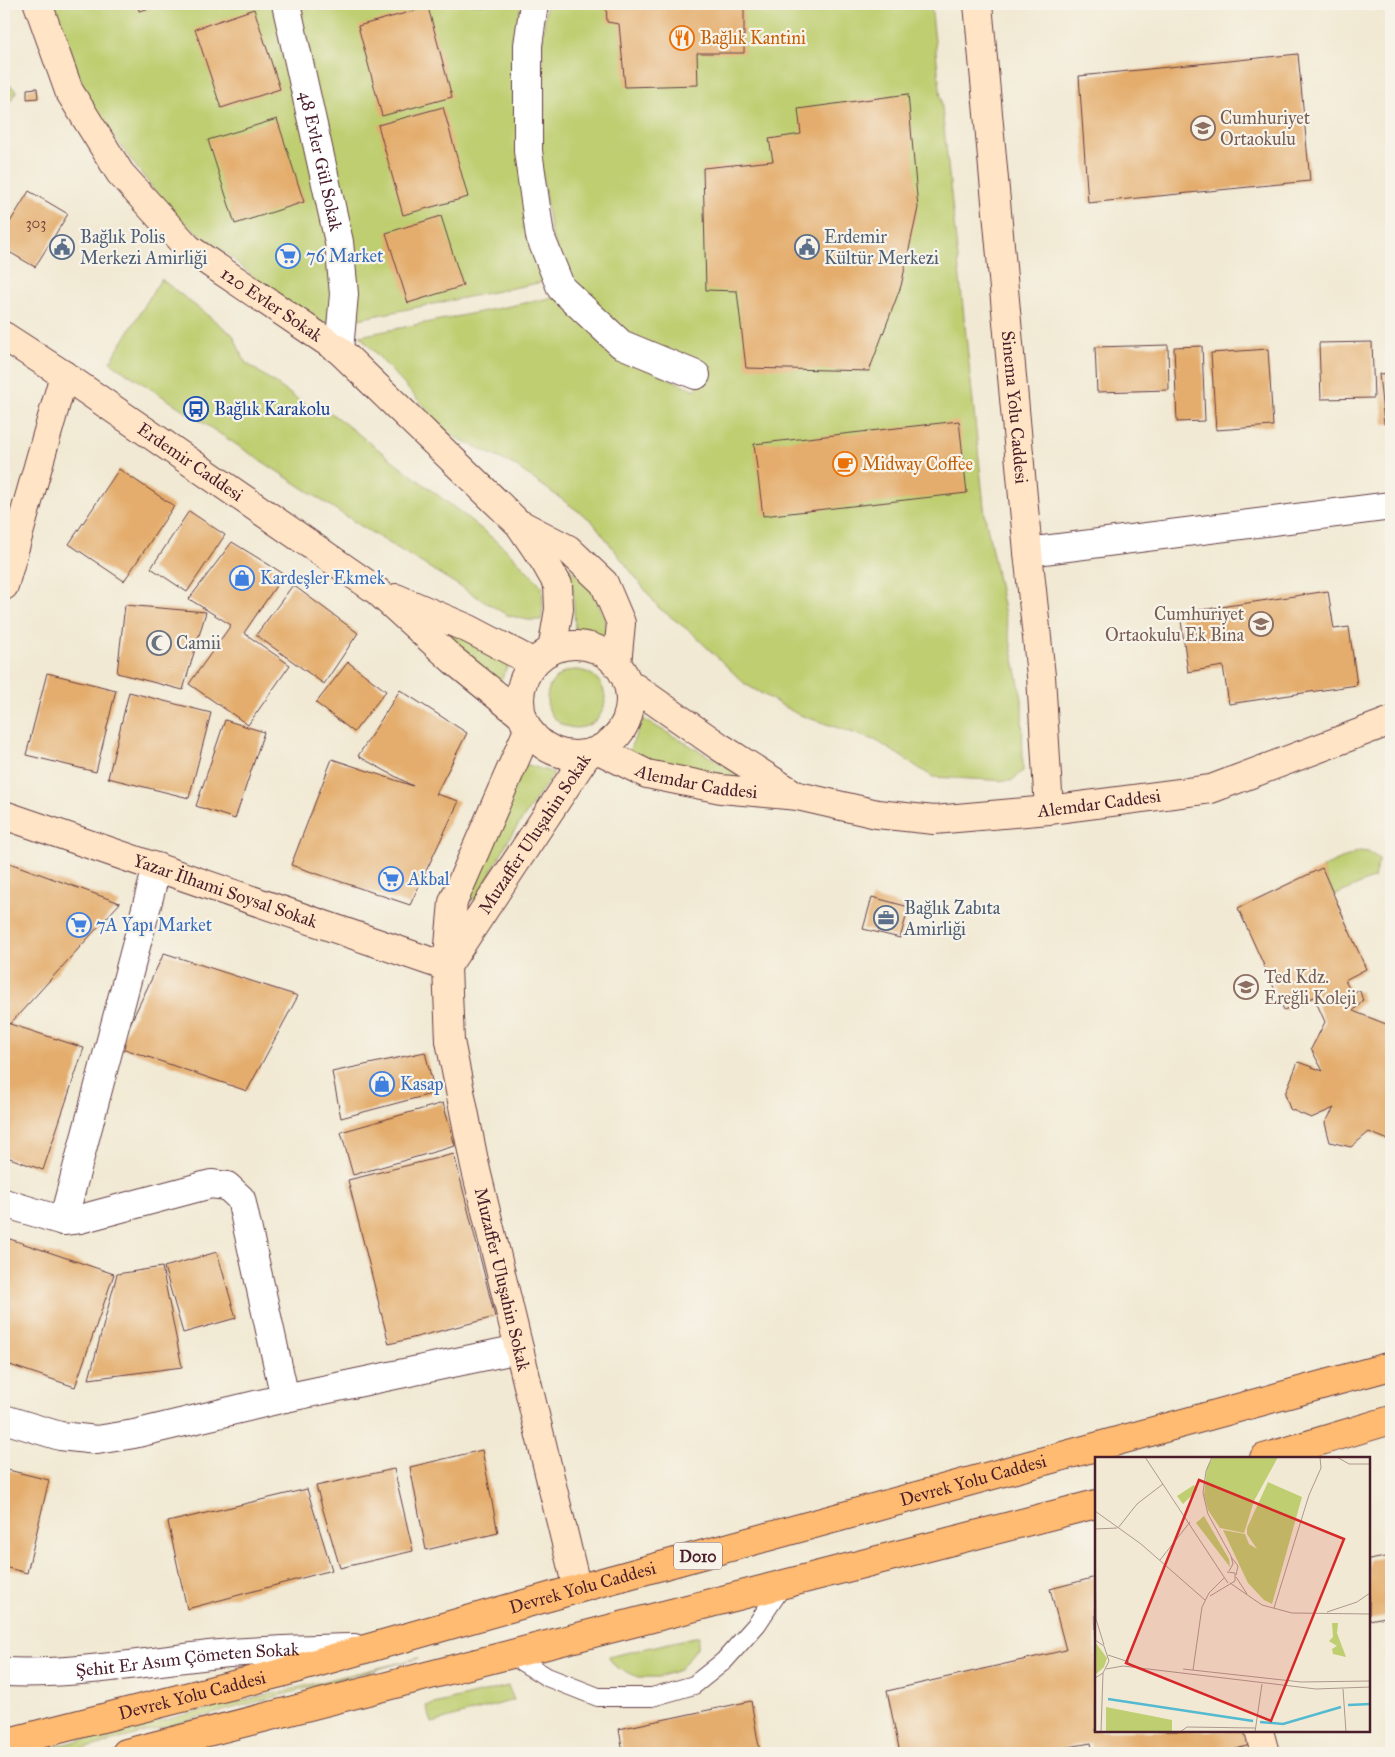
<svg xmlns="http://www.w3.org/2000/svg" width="1395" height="1757" font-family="'IM FELL Great Primer',serif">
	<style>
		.green { fill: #bece70; stroke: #84764e }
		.building { fill: #e4ad6d }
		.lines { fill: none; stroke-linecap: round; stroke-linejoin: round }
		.lane-casing { stroke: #633d44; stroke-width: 20 }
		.street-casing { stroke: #633d44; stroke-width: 30 }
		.secondary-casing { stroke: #633d44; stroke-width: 30 }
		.highway-casing { stroke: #633d44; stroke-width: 30 }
		.lane { stroke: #fff; stroke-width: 18 }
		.street { stroke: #fff; stroke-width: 28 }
		.secondary { stroke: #ffe4c6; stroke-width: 28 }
		.highway { stroke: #ffbb71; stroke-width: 28 }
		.labels { text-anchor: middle; stroke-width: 4.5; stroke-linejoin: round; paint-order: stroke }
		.number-label { font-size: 15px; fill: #70423c }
		.shield { fill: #f7f3e8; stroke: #7e5f64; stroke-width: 1 }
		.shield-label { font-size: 16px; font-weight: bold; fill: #4a1f2b }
		.food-label { font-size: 18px; fill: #c56008; stroke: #f7f3e8; text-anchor: start }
		.education-label { font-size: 18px; fill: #785e54; stroke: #f7f3e8; text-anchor: start }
		.street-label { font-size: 18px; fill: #4a1f2b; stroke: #f7f3e8 }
		.service-label { font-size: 18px; fill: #4e5e75; stroke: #f7f3e8; text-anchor: start }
		.shop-label { font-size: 18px; fill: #366cbe; stroke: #f7f3e8; text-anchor: start }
		.transit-label { font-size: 18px; fill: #164399; stroke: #f7f3e8; text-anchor: start }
		.worship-label { font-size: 18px; fill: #5b616d; stroke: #f7f3e8; text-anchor: start }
		.inset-river { fill: none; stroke: #53bad1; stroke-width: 2.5 }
		.inset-road { fill: none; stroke: #ae9890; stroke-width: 1 }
		.view { fill: #d62828; fill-opacity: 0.15; stroke: #d62828; stroke-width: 2.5 }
		.inset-edge { fill: none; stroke: #4a1f2b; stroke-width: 2.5 }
	</style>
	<rect width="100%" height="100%" fill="#f7f3e8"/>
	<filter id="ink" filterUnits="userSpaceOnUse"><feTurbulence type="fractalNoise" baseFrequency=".02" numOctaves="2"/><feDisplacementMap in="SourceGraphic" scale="10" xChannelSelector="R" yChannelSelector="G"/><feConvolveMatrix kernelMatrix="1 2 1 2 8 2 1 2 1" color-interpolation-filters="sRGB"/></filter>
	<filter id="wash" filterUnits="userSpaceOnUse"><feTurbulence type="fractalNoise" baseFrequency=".0096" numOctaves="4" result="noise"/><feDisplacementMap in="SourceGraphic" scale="20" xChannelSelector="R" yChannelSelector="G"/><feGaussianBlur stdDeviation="1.12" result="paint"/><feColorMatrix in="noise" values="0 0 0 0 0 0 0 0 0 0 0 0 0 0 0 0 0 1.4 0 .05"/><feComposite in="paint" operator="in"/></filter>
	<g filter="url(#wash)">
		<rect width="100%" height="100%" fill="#f1e9d3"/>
		<!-- green -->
		<g class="green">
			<polygon points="54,4 520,4 524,175 548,281 328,325 276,297 225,252 173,215 90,106"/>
			<polygon points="546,4 931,4 985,516 1022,699 1023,771 1011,781 933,777 877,741 797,714 745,684 692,633 659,608 592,521 514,465 450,435 360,336 555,297 627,360 695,390 708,372 620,328 574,289 551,234 540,161 544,106 542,49"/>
			<polygon points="4,81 17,91 4,110"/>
			<polygon points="161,279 233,335 245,362 313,410 327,410 469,519 507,550 542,586 543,607 541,620 528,620 507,615 361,526 110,362"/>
			<polygon points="568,568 585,581 597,599 607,625 604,640 575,630 573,590"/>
			<polygon points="401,601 511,660 498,686"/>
			<circle cx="576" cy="699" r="29"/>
			<polygon points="643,719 744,776 745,780 655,763 628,753"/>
			<polygon points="525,764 554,773 510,837 477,898 472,900 469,898"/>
			<polygon points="1359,851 1369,852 1379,859 1374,878 1334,896 1322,868"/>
			<polygon points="699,1636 697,1648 679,1670 658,1677 638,1677 616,1667 608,1657"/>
			<polygon points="419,1658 68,1753 28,1753"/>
			<polygon points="508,1686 514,1700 432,1723 426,1706"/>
		</g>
		<g id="blocks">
			<!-- building -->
			<g class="building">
				<polygon points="137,4 166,4 139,11"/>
				<polygon points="606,4 744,4 744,53 697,53 698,85 625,87 619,24 607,22"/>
				<polygon points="428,7 452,97 382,116 358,26"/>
				<polygon points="254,9 280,89 221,108 195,29"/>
				<polygon points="1298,54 1310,181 1088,203 1079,76"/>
				<polygon points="37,88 38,98 27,99 27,89"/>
				<polygon points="908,94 918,208 901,286 869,371 746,368 737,291 706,290 703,168 773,161 769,139 801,134 798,109"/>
				<polygon points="443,107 468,197 403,215 378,125"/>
				<polygon points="277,119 304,202 235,224 208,140"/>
				<rect x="4" y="151" width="5" height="32"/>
				<polygon points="29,191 68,214 35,267 4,249 4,232"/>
				<polygon points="441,216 463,286 408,303 386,233"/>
				<polygon points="1372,342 1374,398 1321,399 1319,343"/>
				<polygon points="1168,345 1169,390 1097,392 1095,347"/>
				<polygon points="1202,346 1205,421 1177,422 1174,347"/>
				<polygon points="1268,349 1273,426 1216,430 1211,353"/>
				<polygon points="1391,373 1391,424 1384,424 1379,374"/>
				<polygon points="959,421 967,493 763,516 754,444"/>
				<polygon points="119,469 174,506 124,581 69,544"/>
				<polygon points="189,511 225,535 187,592 151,568"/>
				<polygon points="232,542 284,574 244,633 290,665 248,725 189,684 231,625 189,599"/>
				<polygon points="293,585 358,633 324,684 256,635"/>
				<polygon points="1328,591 1334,629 1349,627 1357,685 1229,704 1223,666 1188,672 1180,613"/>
				<polygon points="125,605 206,612 183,690 117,673"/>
				<polygon points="348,662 386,691 354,732 316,703"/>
				<polygon points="47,673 116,690 96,772 26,755"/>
				<polygon points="400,690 467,733 436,794 459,801 410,905 291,865 332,759 413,786 358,756"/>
				<polygon points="129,692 211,713 189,798 108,778"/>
				<polygon points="225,720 264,732 235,819 196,806"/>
				<polygon points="4,861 120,903 10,1024 4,1020"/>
				<polygon points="1322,868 1366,969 1345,980 1350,991 1360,991 1363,1001 1353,1011 1391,1026 1391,1141 1369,1132 1351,1147 1330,1142 1325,1123 1334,1108 1311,1118 1290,1109 1285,1094 1298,1062 1323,1071 1311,1049 1325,1022 1314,997 1284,1010 1238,908"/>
				<polygon points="872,897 909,907 900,938 863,929"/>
				<polygon points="164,953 298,996 247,1091 119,1047"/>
				<polygon points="4,1022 84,1048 43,1170 4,1156"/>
				<polygon points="425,1052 435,1093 341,1118 332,1072"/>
				<polygon points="443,1103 455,1146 353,1175 341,1132"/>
				<polygon points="454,1154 495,1317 389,1344 348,1180"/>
				<polygon points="4,1237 114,1274 75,1387 4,1363"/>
				<polygon points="217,1252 236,1318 183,1333 164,1267"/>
				<polygon points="162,1267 182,1367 89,1379 117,1274"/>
				<polygon points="482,1450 498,1533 426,1550 410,1467"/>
				<polygon points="4,1469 49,1480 27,1573 4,1567"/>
				<polygon points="394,1469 413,1551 340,1568 316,1486"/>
				<polygon points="307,1489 332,1570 187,1609 168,1522"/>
				<polygon points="1391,1556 1391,1616 1369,1620 1369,1560"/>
				<polygon points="1096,1577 1096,1731 1247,1731 1250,1745 1222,1753 1093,1753 1091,1743 1034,1753 900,1753 887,1691 1066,1650 1050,1589"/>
				<polygon points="751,1701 760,1753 623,1753 619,1729"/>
			</g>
		</g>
	</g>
	<g filter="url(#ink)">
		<use href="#blocks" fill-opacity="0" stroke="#633d44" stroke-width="1"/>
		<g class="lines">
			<defs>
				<polyline id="lane" points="511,1655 547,1677 598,1697 652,1697 694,1685 724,1661 757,1624 783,1585"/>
				<g id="street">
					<path id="s1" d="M286,4L339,242L344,294L339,350"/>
					<polyline points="534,4 528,45 528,151 540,236 561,288 621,344 696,375"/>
					<polyline points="1028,552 1391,506"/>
					<polyline points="4,1203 63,1221 80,1219 211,1184 227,1186 241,1199 285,1398"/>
					<polyline points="63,1221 157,867"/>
					<polyline points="4,1419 60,1436 97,1440 134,1434 285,1398 519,1349"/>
					<path id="s2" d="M4,1672C71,1675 142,1663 209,1655C257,1650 305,1649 354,1648"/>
				</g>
				<g id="secondary">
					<path id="s3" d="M38,4L69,91L120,173L188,248L339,350L519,524L545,562L558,585L559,609L552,650"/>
					<path id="s4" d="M978,4L1028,552L1041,676L1049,810"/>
					<path id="s5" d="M4,336L64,375L376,590L453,660L522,716"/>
					<polyline points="522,525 568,549 604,583 621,623 617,664"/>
					<polyline points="4,586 64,375"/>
					<polyline points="396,598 469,629 534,663"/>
					<circle cx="575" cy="700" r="55"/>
					<polyline points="627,682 720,747 792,793"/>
					<path id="s6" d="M528,730L453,902L447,967L450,1041L475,1166L577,1589"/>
					<path id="s7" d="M599,750L647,774L721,789L798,796L877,814L934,820L1049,810L1211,789L1391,721"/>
					<path id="s8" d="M4,815L447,967"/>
					<path id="s9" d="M449,963L586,756"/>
					<polyline points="1259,1731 1265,1753"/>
				</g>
				<g id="highway">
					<polyline points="1264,1458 1391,1420"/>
					<path id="s10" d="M4,1743L277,1674L577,1589L1391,1366"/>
					<polyline points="126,1753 1096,1504"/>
				</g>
			</defs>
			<!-- lane casing -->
			<use href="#lane" class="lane-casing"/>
			<!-- street casing -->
			<use href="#street" class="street-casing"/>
			<!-- secondary casing -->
			<use href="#secondary" class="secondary-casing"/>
			<!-- highway casing -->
			<use href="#highway" class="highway-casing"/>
			<!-- lane -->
			<use href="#lane" class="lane"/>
			<!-- street -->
			<use href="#street" class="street"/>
			<!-- secondary -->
			<use href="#secondary" class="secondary"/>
			<!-- highway -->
			<use href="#highway" class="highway"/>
		</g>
	</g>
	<!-- icons -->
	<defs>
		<symbol id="restaurant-ring" viewBox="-11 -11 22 22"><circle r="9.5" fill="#f7f3e8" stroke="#e8710a" stroke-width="1.5"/><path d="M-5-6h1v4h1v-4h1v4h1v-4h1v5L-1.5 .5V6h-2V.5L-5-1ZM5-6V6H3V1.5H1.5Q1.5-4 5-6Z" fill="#e8710a"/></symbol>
		<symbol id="school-ring" viewBox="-11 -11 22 22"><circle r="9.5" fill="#f7f3e8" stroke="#8d6e63" stroke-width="1.5"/><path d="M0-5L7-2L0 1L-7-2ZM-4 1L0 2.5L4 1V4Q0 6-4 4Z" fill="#8d6e63"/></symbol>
		<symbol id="civic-ring" viewBox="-11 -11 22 22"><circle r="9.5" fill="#f7f3e8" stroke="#5c6f8a" stroke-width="1.5"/><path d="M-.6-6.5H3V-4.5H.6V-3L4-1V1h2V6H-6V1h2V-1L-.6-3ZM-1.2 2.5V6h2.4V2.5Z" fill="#5c6f8a"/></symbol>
		<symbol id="supermarket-ring" viewBox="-11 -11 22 22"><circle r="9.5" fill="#f7f3e8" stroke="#3f7fe0" stroke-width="1.5"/><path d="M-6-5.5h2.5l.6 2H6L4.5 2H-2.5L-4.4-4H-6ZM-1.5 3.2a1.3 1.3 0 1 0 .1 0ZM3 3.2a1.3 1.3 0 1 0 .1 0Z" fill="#3f7fe0"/></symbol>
		<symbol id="bus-ring" viewBox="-11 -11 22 22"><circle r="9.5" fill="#f7f3e8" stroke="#1a4fb4" stroke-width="1.5"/><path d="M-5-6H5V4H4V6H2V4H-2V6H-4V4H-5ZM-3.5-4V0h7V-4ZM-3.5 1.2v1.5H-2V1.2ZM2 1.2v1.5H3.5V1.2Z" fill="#1a4fb4"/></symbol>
		<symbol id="cafe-ring" viewBox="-11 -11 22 22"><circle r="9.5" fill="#f7f3e8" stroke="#e8710a" stroke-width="1.5"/><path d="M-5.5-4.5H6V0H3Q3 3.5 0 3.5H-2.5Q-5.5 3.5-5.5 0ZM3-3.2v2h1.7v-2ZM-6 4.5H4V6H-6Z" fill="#e8710a"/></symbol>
		<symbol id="shop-ring" viewBox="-11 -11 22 22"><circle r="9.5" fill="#f7f3e8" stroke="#3f7fe0" stroke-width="1.5"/><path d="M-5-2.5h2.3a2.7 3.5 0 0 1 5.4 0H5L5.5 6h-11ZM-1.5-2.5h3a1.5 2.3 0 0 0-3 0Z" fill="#3f7fe0"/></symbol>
		<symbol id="mosque-ring" viewBox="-11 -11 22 22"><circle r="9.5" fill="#f7f3e8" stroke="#6b7280" stroke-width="1.5"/><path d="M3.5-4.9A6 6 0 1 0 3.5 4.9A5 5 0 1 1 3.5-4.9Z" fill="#6b7280"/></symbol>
		<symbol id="office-ring" viewBox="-11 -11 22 22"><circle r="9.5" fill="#f7f3e8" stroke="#5c6f8a" stroke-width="1.5"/><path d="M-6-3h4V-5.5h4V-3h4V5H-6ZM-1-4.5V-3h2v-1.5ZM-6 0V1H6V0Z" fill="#5c6f8a"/></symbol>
	</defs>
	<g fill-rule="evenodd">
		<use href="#restaurant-ring" x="668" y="24" width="28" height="28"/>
		<use href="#school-ring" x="1189" y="114" width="28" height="28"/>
		<use href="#civic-ring" x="48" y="233" width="28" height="28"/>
		<use href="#civic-ring" x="793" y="233" width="28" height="28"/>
		<use href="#supermarket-ring" x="274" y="242" width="28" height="28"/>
		<use href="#bus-ring" x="182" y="395" width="28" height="28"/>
		<use href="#cafe-ring" x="831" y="450" width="28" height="28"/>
		<use href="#shop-ring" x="228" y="564" width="28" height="28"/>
		<use href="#school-ring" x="1247" y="610" width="28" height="28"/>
		<use href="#mosque-ring" x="145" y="629" width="28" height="28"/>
		<use href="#supermarket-ring" x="377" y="865" width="28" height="28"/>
		<use href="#office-ring" x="872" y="904" width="28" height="28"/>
		<use href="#supermarket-ring" x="65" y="911" width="28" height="28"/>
		<use href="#school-ring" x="1232" y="973" width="28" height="28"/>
		<use href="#shop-ring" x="368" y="1070" width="28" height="28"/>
	</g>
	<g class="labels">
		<!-- number labels -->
		<g class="number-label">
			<text x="36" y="228">303</text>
		</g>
		<!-- shield labels -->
		<rect class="shield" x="674" y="1542.5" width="48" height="27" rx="4"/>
		<g class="shield-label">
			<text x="698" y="1562">D010</text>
		</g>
		<!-- food labels -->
		<g class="food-label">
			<text x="700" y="44">Bağlık Kantini</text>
			<text x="862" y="470">Midway Coffee</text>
		</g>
		<!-- education labels -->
		<g class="education-label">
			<text x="1220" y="124">Cumhuriyet<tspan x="1220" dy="21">Ortaokulu</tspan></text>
			<text x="1244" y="620" text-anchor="end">Cumhuriyet<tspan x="1244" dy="21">Ortaokulu Ek Bina</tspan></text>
			<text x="1264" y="983">Ted Kdz.<tspan x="1264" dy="21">Ereğli Koleji</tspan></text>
		</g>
		<!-- street labels -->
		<g class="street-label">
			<text dy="6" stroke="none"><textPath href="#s1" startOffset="161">48 Evler Gül Sokak</textPath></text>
			<text dy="6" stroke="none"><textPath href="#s3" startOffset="391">120 Evler Sokak</textPath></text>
			<text dy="6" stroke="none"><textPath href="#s4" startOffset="405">Sinema Yolu Caddesi</textPath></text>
			<text dy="6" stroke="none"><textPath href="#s5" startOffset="225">Erdemir Caddesi</textPath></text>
			<text dy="6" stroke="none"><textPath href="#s7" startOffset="104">Alemdar Caddesi</textPath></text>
			<text dy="6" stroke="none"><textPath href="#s7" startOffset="511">Alemdar Caddesi</textPath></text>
			<text dy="6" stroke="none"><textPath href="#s9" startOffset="155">Muzaffer Uluşahin Sokak</textPath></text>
			<text dy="6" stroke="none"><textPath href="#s8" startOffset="234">Yazar İlhami Soysal Sokak</textPath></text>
			<text dy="6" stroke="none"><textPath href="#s6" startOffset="571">Muzaffer Uluşahin Sokak</textPath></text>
			<text dy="6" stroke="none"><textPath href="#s10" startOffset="1004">Devrek Yolu Caddesi</textPath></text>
			<text dy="6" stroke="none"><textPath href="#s10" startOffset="599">Devrek Yolu Caddesi</textPath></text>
			<text dy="6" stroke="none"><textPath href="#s2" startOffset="184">Şehit Er Asım Çömeten Sokak</textPath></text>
			<text dy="6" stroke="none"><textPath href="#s10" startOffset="194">Devrek Yolu Caddesi</textPath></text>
		</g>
		<!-- service labels -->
		<g class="service-label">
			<text x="80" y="243">Bağlık Polis<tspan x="80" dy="21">Merkezi Amirliği</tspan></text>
			<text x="824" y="243">Erdemir<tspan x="824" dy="21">Kültür Merkezi</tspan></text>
			<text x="904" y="914">Bağlık Zabıta<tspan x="904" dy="21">Amirliği</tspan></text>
		</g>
		<!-- shop labels -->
		<g class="shop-label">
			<text x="306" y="262">76 Market</text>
			<text x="260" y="584">Kardeşler Ekmek</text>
			<text x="408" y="885">Akbal</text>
			<text x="96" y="931">7A Yapı Market</text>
			<text x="400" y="1090">Kasap</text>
		</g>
		<!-- transit labels -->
		<g class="transit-label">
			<text x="214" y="415">Bağlık Karakolu</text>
		</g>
		<!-- worship labels -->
		<g class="worship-label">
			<text x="176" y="649">Camii</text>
		</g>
	</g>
	<!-- overview -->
	<g transform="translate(1095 1457)">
		<rect width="275" height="275" fill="#f1e9d3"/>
		<path d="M118,0H183L159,44L149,76L125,71L113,53L109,38L112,10ZM173,25L207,40L177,147L169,143L153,126L128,73L150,77L154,87L162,92L152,77V71ZM99,28L102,33L88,47L82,39ZM109,59L134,102L135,110L101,66ZM237,166H243L242,176L251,200L238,197L237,192L242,189L234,184L238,180ZM0,185L12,201L9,210L0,218ZM11,250L77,263V275H11Z" fill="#bece70"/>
		<path class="inset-river" d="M13,242L158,264M253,248L275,247M165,265L188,267L246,250"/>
		<path class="inset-road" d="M50,0L133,126M117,0L111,14L108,36L113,57L136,99L138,107L134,114M242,0L254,7H275M0,44L1,162L9,188M0,54L46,87L110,143M23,71L42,47L68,27M0,72L22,71M137,101L143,109L141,118M65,103L95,65M141,120L152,137M135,126L167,148L197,156L275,157M115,139L140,124V116L132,115M179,151L214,38L226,11L225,0M232,155L262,145L275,136M0,183L9,189L14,204L8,216L0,221M13,198L34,205M11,212L28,209L221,232L275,230M88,212L206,225L275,224M98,213L107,150L114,136L129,121M248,232L251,275M6,275L8,216M85,275L92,270L160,271M160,275L167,227"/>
		<path class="view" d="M104,23L249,82L176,264L31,206Z"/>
		<rect width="275" height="275" class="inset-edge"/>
	</g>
	<!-- margin -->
	<rect width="1395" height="1757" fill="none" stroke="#f7f3e8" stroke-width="20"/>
</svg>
